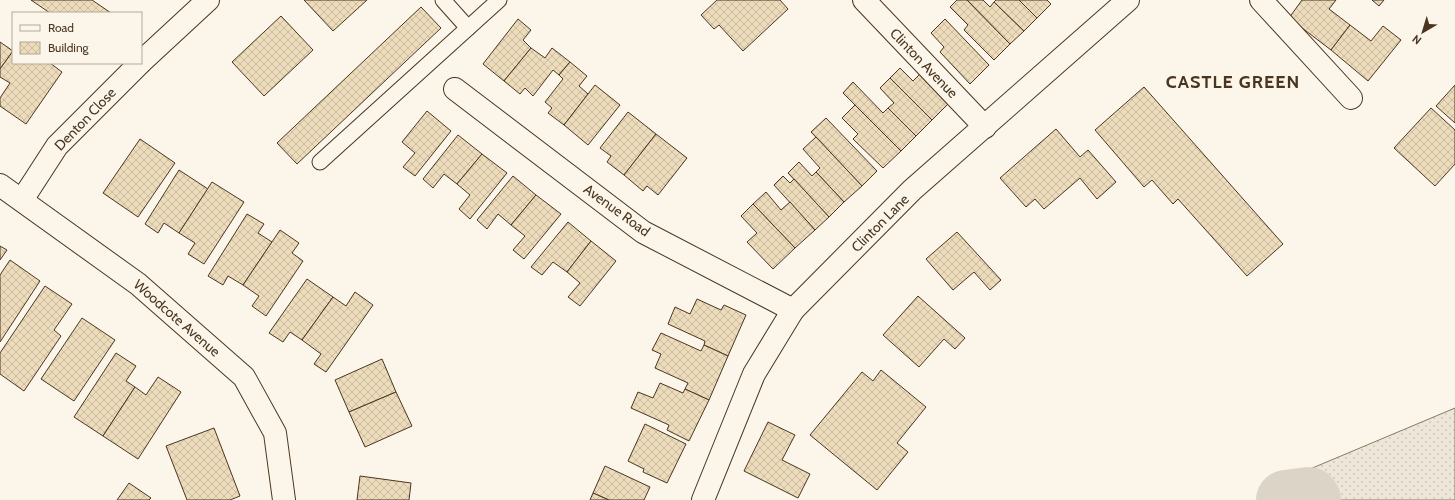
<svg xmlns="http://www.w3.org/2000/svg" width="1455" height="500" font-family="Cabin,sans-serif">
	<defs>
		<pattern id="grass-dots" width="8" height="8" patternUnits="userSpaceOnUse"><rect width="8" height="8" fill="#ede6d9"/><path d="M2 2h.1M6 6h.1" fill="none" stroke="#cdc6ba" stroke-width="1.8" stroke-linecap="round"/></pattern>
		<pattern id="building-cross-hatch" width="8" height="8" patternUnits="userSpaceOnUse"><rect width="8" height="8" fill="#ecdcbc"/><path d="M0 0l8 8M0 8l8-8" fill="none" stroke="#ccbda1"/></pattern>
	</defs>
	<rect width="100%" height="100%" fill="#fbf6e9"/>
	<polygon fill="url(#grass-dots)" stroke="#887966" points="1455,408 1455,500 1311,500 1309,497 1310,469"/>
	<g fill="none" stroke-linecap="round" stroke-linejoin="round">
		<polyline stroke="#dcd4c6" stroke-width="60" points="1286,500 1309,497 1311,500"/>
	</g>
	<g fill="url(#building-cross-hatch)" stroke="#4a3520">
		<polygon points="31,0 92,0 111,13 50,13"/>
		<polygon points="304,0 367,0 333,31"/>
		<polygon points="717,0 780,0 788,9 743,51 719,25 714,29 701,15"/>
		<polygon points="957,0 967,0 1010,44 994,60 964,30 968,25 950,7"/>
		<polygon points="967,0 983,0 990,7 994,2 1024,31 1010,44"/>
		<polygon points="996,0 1019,0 1037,18 1024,31 994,2"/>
		<polygon points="1019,0 1047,0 1051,4 1037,18"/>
		<polygon points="1302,0 1336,0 1329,9 1350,25 1331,50 1289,18"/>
		<polygon points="1372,0 1384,0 1379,6"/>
		<polygon points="421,7 441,28 297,164 277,143"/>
		<polygon points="281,16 313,50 264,96 232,62"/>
		<polygon points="518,19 531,30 523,40 531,48 504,81 483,64"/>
		<polygon points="945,19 989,65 970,84 940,52 944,47 931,33"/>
		<polygon points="1350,25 1371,41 1383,26 1401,40 1368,81 1331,50"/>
		<polygon points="0,42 13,51 0,69"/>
		<polygon points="531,48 545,58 552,48 570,62 559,75 553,70 533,96 525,88 520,94 504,81"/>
		<polygon points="13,51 13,63 50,63 62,72 26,124 0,106 0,98 10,83 0,77 0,69"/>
		<polygon points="570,62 587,76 579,86 588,94 564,125 548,113 552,108 545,102 563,79 559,75"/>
		<polygon points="900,68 913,81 920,74 949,103 932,120 890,78"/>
		<polygon points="890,78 932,120 916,136 888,108 894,103 880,88"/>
		<polygon points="853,82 883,113 888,108 916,136 901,151 843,93"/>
		<polygon points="595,85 620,105 588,145 564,125"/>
		<polygon points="1455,85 1455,123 1436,106"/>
		<polygon points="1144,87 1283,244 1247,276 1178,199 1173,204 1152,180 1144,187 1095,130"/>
		<polygon points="855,105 901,151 883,168 853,139 858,134 842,118"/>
		<polygon points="1431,108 1455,130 1455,164 1435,186 1394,148"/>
		<polygon points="427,111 451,131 415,176 403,167 415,153 402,142"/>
		<polygon points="628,112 656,134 624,175 607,162 611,156 600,148"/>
		<polygon points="826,118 877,171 862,186 811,132"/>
		<polygon points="1056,129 1080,157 1088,150 1116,182 1097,199 1080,178 1044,209 1035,199 1026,207 1000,178"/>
		<polygon points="656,134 687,158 658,195 647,186 643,191 624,175"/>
		<polygon points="458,135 482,154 457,184 444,174 433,188 423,179"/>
		<polygon points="816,137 862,186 844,202 816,172 820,168 803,149"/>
		<polygon points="140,139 175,163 138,217 103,193"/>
		<polygon points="482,154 507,173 470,219 459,209 470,195 457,184"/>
		<polygon points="799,162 812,176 816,172 844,202 829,217 788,173"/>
		<polygon points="179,170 208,189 179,233 164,223 158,233 145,224"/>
		<polygon points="513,176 536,195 511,225 498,214 487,229 477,220"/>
		<polygon points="783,176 790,183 794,179 829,217 815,230 774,185"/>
		<polygon points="212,182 244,202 204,264 188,254 195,243 179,233"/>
		<polygon points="766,192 781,210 790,202 815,230 795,248 753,204"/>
		<polygon points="536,195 561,214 524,259 513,250 525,236 511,225"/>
		<polygon points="753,204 795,248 773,269 747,242 757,233 741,216"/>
		<polygon points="247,214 264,224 258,233 272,242 243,285 228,276 223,285 208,276"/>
		<polygon points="568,222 591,241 567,272 553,262 542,275 531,267"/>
		<polygon points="280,230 299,243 292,253 303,261 266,316 252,306 259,296 243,285"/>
		<polygon points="957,232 1001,280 990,290 974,272 953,290 926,259"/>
		<polygon points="591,241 616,261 580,306 568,297 580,283 567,272"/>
		<polygon points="0,246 7,250 0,260"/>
		<polygon points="10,260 40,281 0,342 0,275"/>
		<polygon points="307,279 333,297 302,340 290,332 283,342 269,333"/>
		<polygon points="45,286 72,304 54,330 61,336 24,391 0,374 0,353"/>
		<polygon points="355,292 373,305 326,372 314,364 321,354 302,340 333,297 346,306"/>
		<polygon points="918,296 965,338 955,349 944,339 919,367 883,335"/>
		<polygon points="697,299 721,310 724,305 746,315 728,356 704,345 705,341 668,324 675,307 690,314"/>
		<polygon points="82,318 115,340 74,401 41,379"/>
		<polygon points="661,333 701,351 704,345 728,356 709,400 685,389 688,383 655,368 661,354 652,350"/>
		<polygon points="116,353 136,366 126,381 135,387 103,436 74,417"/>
		<polygon points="382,359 396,392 349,412 335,380"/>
		<polygon points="881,370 926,407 897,443 908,452 877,490 810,435 862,372 873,381"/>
		<polygon points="158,377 181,392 138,459 103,436 135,387 146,395"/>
		<polygon points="660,383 683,393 685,389 709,400 689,441 667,430 669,425 631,408 638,392 653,398"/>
		<polygon points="396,392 412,426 365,447 349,412"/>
		<polygon points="768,422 795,435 782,460 810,474 798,498 744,471"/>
		<polygon points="645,424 686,444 667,483 643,472 644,469 628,461"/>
		<polygon points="214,428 240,496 230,500 187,500 166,446"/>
		<polygon points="605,466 650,487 644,500 609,500 593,493"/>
		<polygon points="360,476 411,483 409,500 357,500"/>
		<polygon points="129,483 151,498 149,500 117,500"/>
		<polygon points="593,493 609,500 590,500"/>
	</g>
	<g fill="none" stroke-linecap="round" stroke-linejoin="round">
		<g stroke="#4a3520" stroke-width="17">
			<g id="service">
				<polyline points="443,0 468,28"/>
				<polyline points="320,162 499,0"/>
			</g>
		</g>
		<g stroke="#4a3520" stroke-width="24">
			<g id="minor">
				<polyline points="864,0 985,127"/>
				<polyline points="1261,0 1351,98"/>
				<polyline points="141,62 208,0"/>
				<polyline points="455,89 643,232 793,310"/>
				<polyline points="0,185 138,284 244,377 275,433 284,500"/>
				<polyline points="22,200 57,146 140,63"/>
			</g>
		</g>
		<g stroke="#4a3520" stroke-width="24">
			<polyline id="secondary" points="703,500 754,374 793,310 912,190 1128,0"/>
		</g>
		<use href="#service" stroke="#fbf6e9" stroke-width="15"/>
		<use href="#minor" stroke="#fbf6e9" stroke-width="22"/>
		<use href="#secondary" stroke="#fbf6e9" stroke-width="22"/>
	</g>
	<g text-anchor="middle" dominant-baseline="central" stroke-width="3" stroke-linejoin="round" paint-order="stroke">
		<g font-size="14" fill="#4a3520" stroke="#fbf6e9">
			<text transform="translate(924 63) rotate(46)">Clinton Avenue</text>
			<text transform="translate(85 119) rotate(-46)">Denton Close</text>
			<text transform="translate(617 210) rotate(36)">Avenue Road</text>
			<text transform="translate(880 223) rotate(-45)">Clinton Lane</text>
			<text transform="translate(177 318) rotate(41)">Woodcote Avenue</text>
		</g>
		<g font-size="18" font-weight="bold" letter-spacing="1" fill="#4a3520" stroke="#fbf6e9">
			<text x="1233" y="82">CASTLE GREEN</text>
		</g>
	</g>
	<rect x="12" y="12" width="130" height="52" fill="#fbf6e9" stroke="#b4a999"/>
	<rect x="20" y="25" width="20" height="6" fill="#fbf6e9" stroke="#b4a999"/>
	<text x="48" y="32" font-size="12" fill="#4a3520">Road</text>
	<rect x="20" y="42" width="20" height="12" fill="url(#building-cross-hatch)" stroke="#b4a999"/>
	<text x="48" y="52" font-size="12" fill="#4a3520">Building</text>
	<g transform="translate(1423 32) rotate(218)" stroke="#fbf6e9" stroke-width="3" paint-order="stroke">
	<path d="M0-3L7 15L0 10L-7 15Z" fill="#4a3520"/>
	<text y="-6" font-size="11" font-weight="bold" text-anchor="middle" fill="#4a3520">N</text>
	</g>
</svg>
